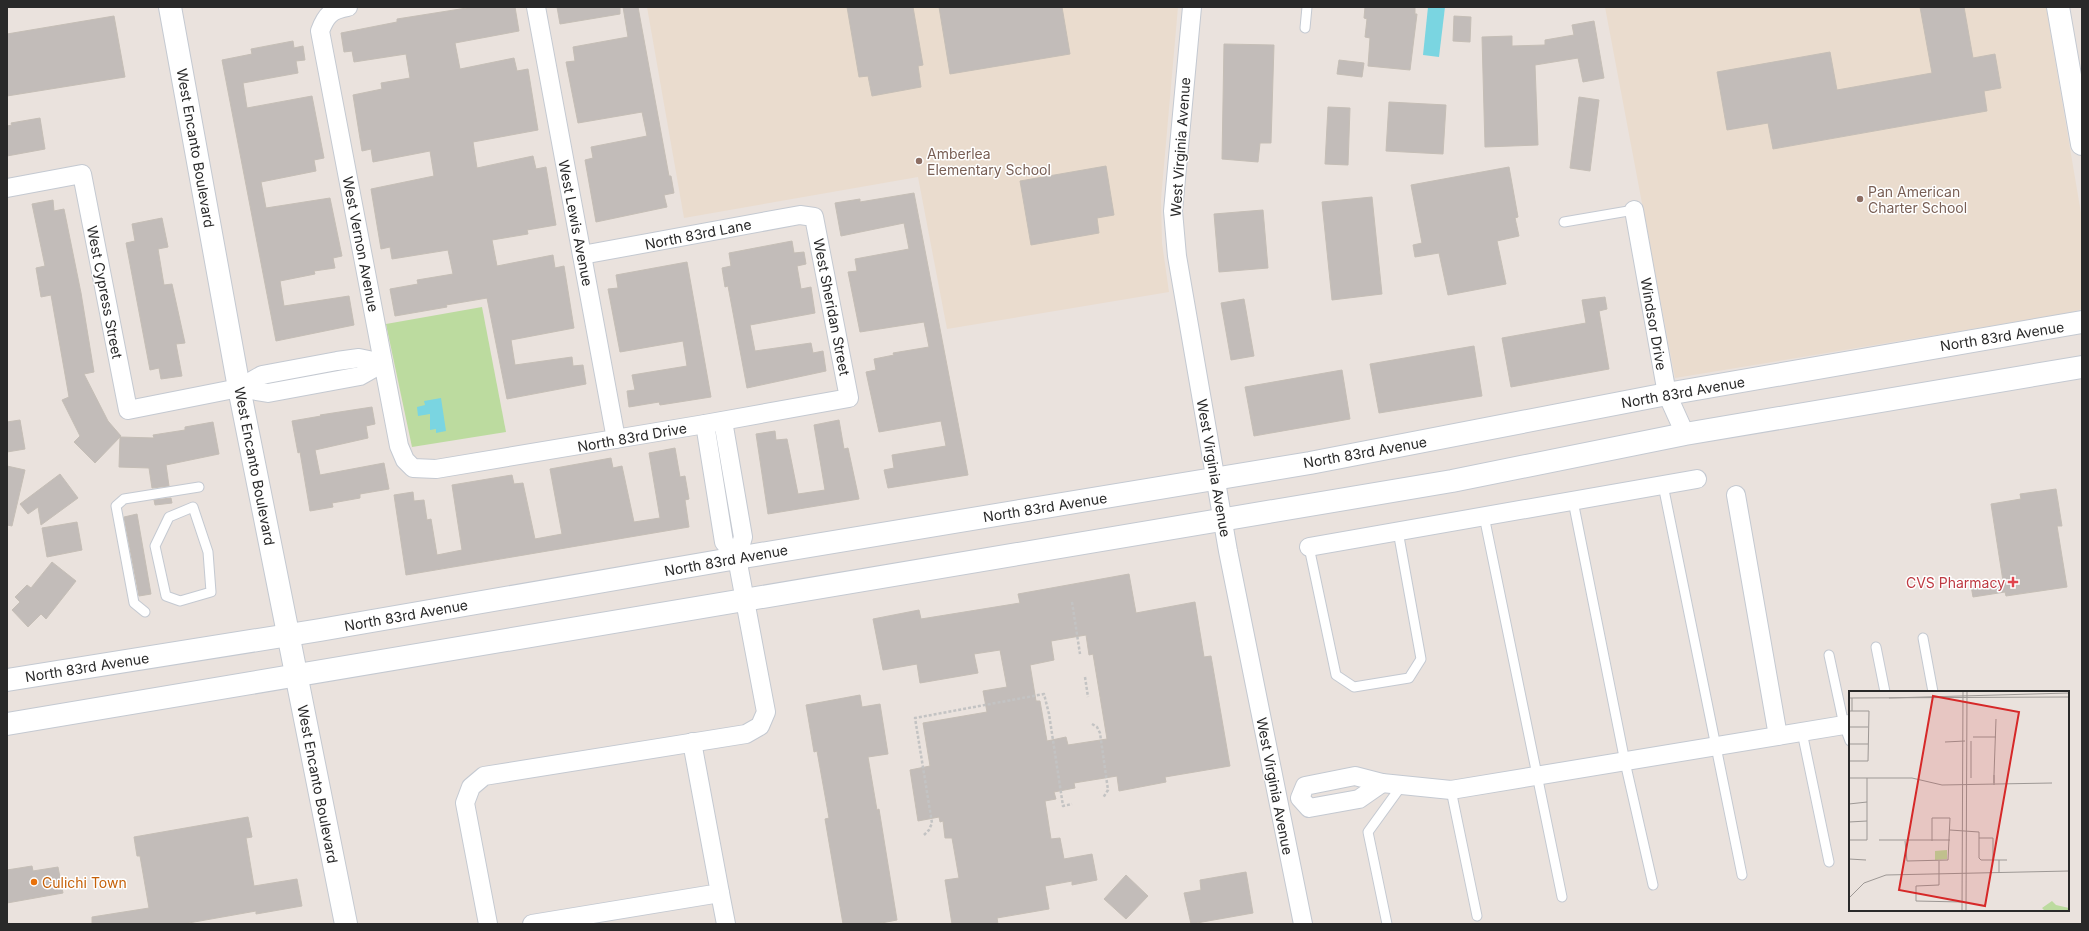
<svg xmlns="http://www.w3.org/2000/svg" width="2089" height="931" font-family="Inter,sans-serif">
	<rect width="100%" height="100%" fill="#eae2dd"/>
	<g fill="#eadcce">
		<polygon points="647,7 1178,7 1161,199 1162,243 1169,292 947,329 918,177 684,218"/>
		<polygon points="1605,7 2046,7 2082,219 2082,309 2069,313 1675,378"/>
	</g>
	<polygon fill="#bcdb9f" points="482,307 506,432 412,447 386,324"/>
	<g fill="#7ad5e1">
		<polygon points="1428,7 1445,7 1439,57 1423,55"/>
		<polygon points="441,398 446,431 436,433 436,429 430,430 430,414 418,416 417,407 425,405 424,401"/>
	</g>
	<g fill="#c2bcb9" stroke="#c5beb6" fill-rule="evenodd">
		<polygon points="473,7 515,7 519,31 455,43 460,69 514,58 517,71 528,69 538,130 473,142 477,168 533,156 536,169 546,167 556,225 527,230 528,234 492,240 497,266 553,255 555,268 564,266 574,328 511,340 515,365 572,357 573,366 583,365 586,384 507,399 487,298 446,305 447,307 395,316 390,289 418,284 417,280 453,274 448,250 392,259 390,247 381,249 371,189 434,176 430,151 373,162 371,149 362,151 353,95 382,89 381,83 410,78 406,54 354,62 352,51 344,52 341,33 397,22 397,19"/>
		<polygon points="557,7 620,7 620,14 560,24"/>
		<polygon points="623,7 638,7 669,176 671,176 674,193 664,195 667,207 596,222 585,160 593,158 591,147 647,136 642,112 578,123 566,62 575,61 573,47 628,37"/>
		<polygon points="847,7 913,7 923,65 918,66 921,87 872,96 868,76 859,77"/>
		<polygon points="939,7 1062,7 1070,54 950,74"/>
		<polygon points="1365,7 1415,7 1415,14 1417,14 1410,70 1368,66 1370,38 1365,37 1367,19 1364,18"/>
		<polygon points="1920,7 1964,7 1973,58 1995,54 2001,88 1984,91 1987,111 1773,149 1768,123 1727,130 1717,72 1830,52 1837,90 1932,73"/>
		<polygon points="114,16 125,77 7,96 7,34"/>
		<polygon points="1454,16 1471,17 1470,42 1453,41"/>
		<polygon points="1594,21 1604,78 1583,82 1578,58 1535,65 1538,145 1485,147 1482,37 1512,36 1512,46 1545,45 1545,40 1574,35 1572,25"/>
		<polygon points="293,41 294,48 303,46 305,60 296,61 298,73 243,83 247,108 312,96 324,158 314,160 316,171 261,182 266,208 330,198 342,256 333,258 335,268 314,271 315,274 280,281 284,306 349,296 354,325 276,341 222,60 252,54 251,49"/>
		<polygon points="1224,44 1274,45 1271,143 1260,143 1258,162 1222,159"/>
		<polygon points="1339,60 1364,63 1362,77 1337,74"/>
		<polygon points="1579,97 1599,100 1590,171 1570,168"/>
		<polygon points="1389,102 1446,105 1443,154 1386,151"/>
		<polygon points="1328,107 1350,108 1348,165 1325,164"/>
		<polygon points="40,118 45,149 7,156 7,126 12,125 11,123"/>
		<polygon points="1106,166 1114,215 1097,218 1099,233 1031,245 1020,181"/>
		<polygon points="1509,167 1518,217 1515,218 1519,236 1497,241 1506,284 1448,295 1439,253 1415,257 1413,245 1422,243 1411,185"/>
		<polygon points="914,193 968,475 888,488 884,470 894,468 892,455 946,446 941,421 879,432 866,372 876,370 874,359 894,355 893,353 929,347 924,322 860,332 848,272 857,271 855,259 909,249 904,223 841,236 835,203 860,199 860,202"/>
		<polygon points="1372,197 1382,294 1332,300 1322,202"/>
		<polygon points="53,200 54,211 64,209 81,293 94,372 84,374 108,421 121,436 95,463 74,442 80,436 62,400 69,397 51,295 41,297 36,268 45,266 32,204"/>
		<polygon points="1263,210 1268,268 1219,272 1214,214"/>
		<polygon points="162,218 168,247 158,249 164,285 172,284 185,343 176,344 182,376 161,379 159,368 150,370 126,243 135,241 132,224"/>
		<polygon points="792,241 794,253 804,252 806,264 797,266 801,289 811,287 815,313 750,325 755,351 811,343 813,353 823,351 826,371 747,388 728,286 725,287 722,268 731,266 729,253"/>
		<polygon points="687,262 711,397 660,405 659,402 629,407 627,391 635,390 632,375 687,366 683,341 620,352 608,289 618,288 616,275"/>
		<polygon points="1605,297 1607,309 1599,311 1609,369 1511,387 1502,338 1586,323 1582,300"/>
		<polygon points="1244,299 1254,356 1231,360 1221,303"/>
		<polygon points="1474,346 1482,396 1379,413 1370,364"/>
		<polygon points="1342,370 1350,419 1254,436 1245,387"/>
		<polygon points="372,407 375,424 366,426 368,438 315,450 320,475 384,463 389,489 360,494 360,498 332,503 333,507 310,511 300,452 298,453 292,421 321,416 320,415"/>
		<polygon points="20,420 25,449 7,452 7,422"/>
		<polygon points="839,420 844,449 848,448 859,499 768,514 756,434 775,431 776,440 787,439 798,494 825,490 814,425"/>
		<polygon points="213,422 219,454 166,465 169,486 152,488 149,468 119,467 120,437 154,438 153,435 185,430 185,427"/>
		<polygon points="675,448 680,477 685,476 689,499 685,500 689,527 406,575 394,495 413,492 414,501 424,500 427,520 431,519 437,555 462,550 452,485 512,475 514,484 523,483 535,539 562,534 550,469 611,458 613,468 622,466 634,522 660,518 649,453"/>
		<polygon points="7,466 25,470 12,526 7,525"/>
		<polygon points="60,474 78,498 41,525 38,507 28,514 20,504"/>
		<polygon points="2056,489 2062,526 2057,526 2067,587 2006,596 2005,592 1973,597 1971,586 2003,581 1991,504 2021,499 2020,494"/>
		<polygon points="171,498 172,503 155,505 154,500"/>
		<polygon points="137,514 151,594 139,596 124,517"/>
		<polygon points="77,522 82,550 47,557 42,528"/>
		<polygon points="52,562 76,581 46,619 41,614 28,627 12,610 20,602 15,597 27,585 31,588"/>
		<path d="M1129 574 1136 613 1195 602 1204 657 1211 656 1230 766 1165 777 1166 782 1119 791 1117 776 1074 783 1075 788 1054 792 1056 799 1045 801 1051 839 1060 838 1064 859 1092 854 1097 880 1072 885V881L1045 886 1049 909 997 918 998 924H952L945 880 959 878 952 838H945L943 821 940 822 939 817 918 821 910 770 930 766 923 723 987 712 983 691 1007 687 1000 650 974 654 978 673 920 683 917 664 883 670 873 619 919 610 921 619 1020 603 1018 594ZM1086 635 1089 655 1093 654 1107 739 1068 745 1066 737 1047 741 1040 701H1036L1030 665 1054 660 1051 641Z"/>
		<polygon points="860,695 862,707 880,704 888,754 868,757 877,810 879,809 897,920 876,924 843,924 825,819 829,818 817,751 814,752 806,705"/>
		<polygon points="248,817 252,837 246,838 254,886 297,879 302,906 256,914 256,911 183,924 92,924 92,917 149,908 140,856 137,856 134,837"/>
		<polygon points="32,866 33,871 58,867 63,893 7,903 7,870"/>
		<polygon points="1246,872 1253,913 1191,924 1184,893 1201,890 1200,880"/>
		<polygon points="1126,875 1148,896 1126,919 1104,899"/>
	</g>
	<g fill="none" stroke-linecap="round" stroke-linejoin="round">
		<g stroke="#c4c9d1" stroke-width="11">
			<g id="service">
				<polyline points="1305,28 1307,7"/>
				<polyline points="1564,222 1634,210"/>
				<polyline points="1663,485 1742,875"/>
				<polyline points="1573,501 1625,762 1653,885"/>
				<polygon points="193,507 208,552 211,592 180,601 166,596 155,546 169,517"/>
				<polyline points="1484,516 1562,897"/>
				<polyline points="1309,547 1336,675 1354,687 1409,678 1421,659 1398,531"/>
				<polyline points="145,612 134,603 116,506 124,499 199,487"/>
				<polyline points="1923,638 1933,692"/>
				<polyline points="1876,647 1885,692"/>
				<polyline points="1829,655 1844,725 1850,741"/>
				<polyline points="1802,732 1829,862"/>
				<polyline points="1451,790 1477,916"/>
				<polyline points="1387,924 1368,832 1402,785"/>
			</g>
		</g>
		<g stroke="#c4c9d1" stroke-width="20">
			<g id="minor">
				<path d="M348 7C331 10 326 15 320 31L399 446 405 460 413 468 436 469 705 424 849 398 814 217 800 215 582 255"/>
				<polyline points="536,7 616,439"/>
				<polyline points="1192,7 1173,211 1177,256 1228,551 1303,924"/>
				<polyline points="7,188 82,174 128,410 239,388 262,375 337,361 359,358 383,363"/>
				<polyline points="1634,210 1667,394 1685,434"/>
				<polyline points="239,388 268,393 360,376 383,363"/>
				<polyline points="705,424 724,542 737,558"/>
				<polyline points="1736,495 1778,736"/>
				<polyline points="1309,547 1697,479"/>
				<polygon points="1355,776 1382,783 1359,799 1309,808 1300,798 1305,786"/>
				<polyline points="1382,783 1451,790 1850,724"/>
				<polyline points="720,893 726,924"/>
				<polyline points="488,924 465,803 471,787 484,776 746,734 760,726 766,712 737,558 743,537 723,421"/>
				<polyline points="532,924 720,893 692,742"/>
			</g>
		</g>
		<g stroke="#c4c9d1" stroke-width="24">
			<polyline id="tertiary" points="170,7 239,388 346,924"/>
		</g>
		<g stroke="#c4c9d1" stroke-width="24">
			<g id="secondary">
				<polyline points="2058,7 2082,144"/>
				<polyline points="7,680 320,630 737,558 1310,463 1667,394 2082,322"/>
				<polyline points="7,724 1452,481 1685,434 2082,367"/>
			</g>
		</g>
		<g stroke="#c3c3c3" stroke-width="2.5" stroke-dasharray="3 2" stroke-linecap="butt">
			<polyline points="1072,602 1080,654"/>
			<polyline points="1085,677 1088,697"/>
			<polyline points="1092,724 1097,727 1100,733 1108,790 1103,798"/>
			<polyline points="924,835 929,830 932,823 915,718 1044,694 1049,714 1063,806 1072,804"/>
		</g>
		<use href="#service" stroke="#fff" stroke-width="9"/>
		<use href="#minor" stroke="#fff" stroke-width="18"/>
		<use href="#tertiary" stroke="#fff" stroke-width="22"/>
		<use href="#secondary" stroke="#fff" stroke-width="22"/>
	</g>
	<g fill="#8d6e63" stroke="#fff" stroke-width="1.5">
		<circle cx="919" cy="161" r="4"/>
		<circle cx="1860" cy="199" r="4"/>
	</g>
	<path fill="#e0444e" stroke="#fff" stroke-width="1.5" d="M2011 576h4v4h4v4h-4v4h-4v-4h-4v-4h4z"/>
	<circle fill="#e8710a" stroke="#fff" stroke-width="1.5" cx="34" cy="882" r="4"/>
	<g text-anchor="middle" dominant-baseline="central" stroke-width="3" stroke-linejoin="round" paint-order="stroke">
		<g font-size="14" fill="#292929" stroke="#fff">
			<text transform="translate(1180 147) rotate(-86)">West Virginia Avenue</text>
			<text transform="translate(196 148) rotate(80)">West Encanto Boulevard</text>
			<text transform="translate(576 223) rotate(79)">West Lewis Avenue</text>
			<text transform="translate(698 234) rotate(-11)">North 83rd Lane</text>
			<text transform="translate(361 244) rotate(79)">West Vernon Avenue</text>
			<text transform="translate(105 292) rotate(79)">West Cypress Street</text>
			<text transform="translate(832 307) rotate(79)">West Sheridan Street</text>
			<text transform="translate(1654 324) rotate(80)">Windsor Drive</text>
			<text transform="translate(2002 336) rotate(-9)">North 83rd Avenue</text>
			<text transform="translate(1683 392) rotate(-10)">North 83rd Avenue</text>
			<text transform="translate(632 437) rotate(-10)">North 83rd Drive</text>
			<text transform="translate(1365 452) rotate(-10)">North 83rd Avenue</text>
			<text transform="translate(255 466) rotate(79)">West Encanto Boulevard</text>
			<text transform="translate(1214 468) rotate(80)">West Virginia Avenue</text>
			<text transform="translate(1045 507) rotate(-9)">North 83rd Avenue</text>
			<text transform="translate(726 560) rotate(-10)">North 83rd Avenue</text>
			<text transform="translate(406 615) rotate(-10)">North 83rd Avenue</text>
			<text transform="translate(87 667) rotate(-9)">North 83rd Avenue</text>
			<text transform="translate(318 784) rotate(79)">West Encanto Boulevard</text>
			<text transform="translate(1275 786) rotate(79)">West Virginia Avenue</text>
		</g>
		<g font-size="14" fill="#785e54" stroke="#fff" text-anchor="start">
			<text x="927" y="153">Amberlea<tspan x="927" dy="16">Elementary School</tspan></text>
			<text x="1868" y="191">Pan American<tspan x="1868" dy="16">Charter School</tspan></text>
		</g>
		<g font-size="14" fill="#be3a42" stroke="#fff" text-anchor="end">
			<text x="2005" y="582">CVS Pharmacy</text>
		</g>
		<g font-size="14" fill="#c56008" stroke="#fff" text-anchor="start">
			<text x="42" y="882">Culichi Town</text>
		</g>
	</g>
	<g transform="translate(1849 691)">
		<rect width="220" height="220" fill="#eae2dd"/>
		<path d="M98 159V168L86 169V160ZM203 210 207 214 220 217V220H196L193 217Z" fill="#bcdb9f"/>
		<path fill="none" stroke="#9d9895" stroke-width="1" d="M0 7 220 6M3 7V20M40 7 220 2M0 20H20L19 70H0M0 36H19M124 46H147M122 50V87M96 51 116 50M0 53H19M145 84 147 28M0 87H63L93 94 203 92M145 92V84V94M0 113 18 111M0 131 18 130M101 139 130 141V167L132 169H158M130 147H144V169M0 149H18V87M30 149H101M56 150 58 170 99 169 101 127H83V150M0 168 17 169M90 170V194L67 195V210L113 211M150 182V169M0 207 15 192 37 184 220 180M113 220 114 0M117 220 118 0"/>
		<path fill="#d62828" fill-opacity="0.15" stroke="#d62828" stroke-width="2" d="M84 5 170 21 136 215 50 199Z"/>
		<rect width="220" height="220" fill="none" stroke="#292929" stroke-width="2"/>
	</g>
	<rect width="2089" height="931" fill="none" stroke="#292929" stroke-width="16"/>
</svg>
